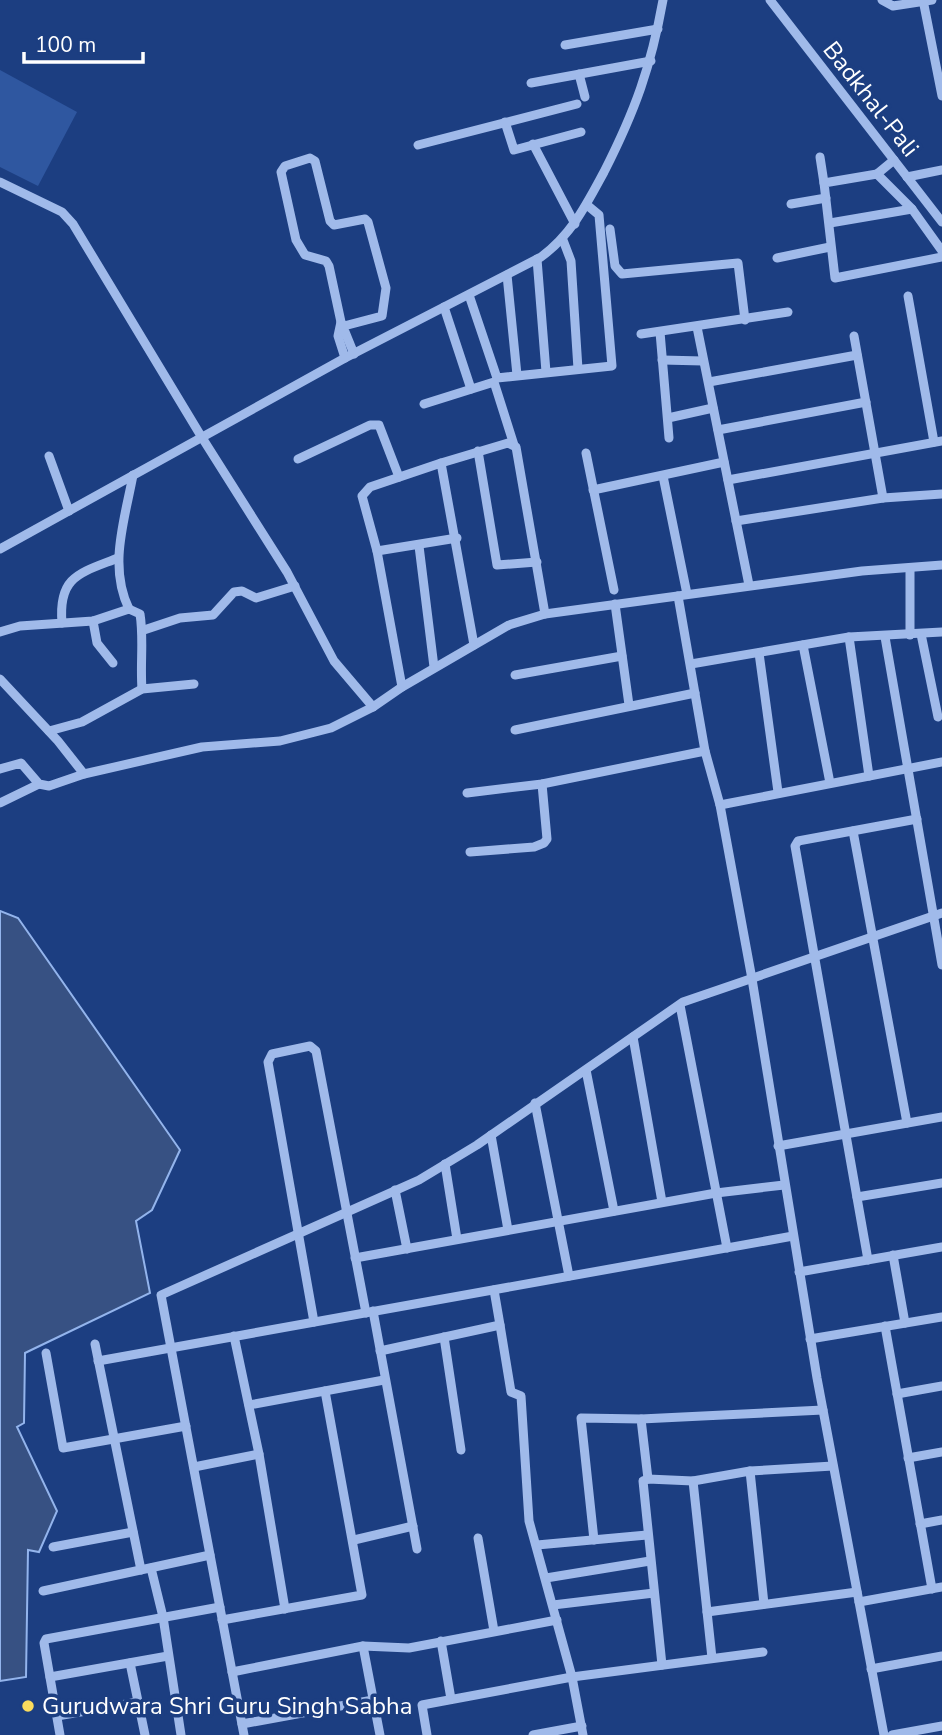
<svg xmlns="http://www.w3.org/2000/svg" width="942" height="1735" font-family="'Nunito Sans',sans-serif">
	<rect width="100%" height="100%" fill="#1c3e81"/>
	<polygon fill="#2f57a0" points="0,70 77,112 38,186 0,167"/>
	<polygon fill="#375183" stroke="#93b4ec" stroke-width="2" points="0,911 18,918 180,1150 152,1210 136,1221 150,1293 25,1353 24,1423 17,1427 57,1511 39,1552 28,1550 26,1677 0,1681"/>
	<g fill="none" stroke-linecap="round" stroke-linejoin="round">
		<g stroke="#a0baea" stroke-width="9">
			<polyline points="770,0 942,222"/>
			<polyline points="882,0 893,6 932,0"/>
			<polyline points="923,0 942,96"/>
			<polyline points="565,45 658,29"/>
			<polyline points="579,74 585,97"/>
			<polyline points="531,83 651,61"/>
			<polyline points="505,122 514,150 581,132"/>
			<polyline points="533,144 575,224"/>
			<polyline points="418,145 577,104"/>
			<polyline points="820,157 824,183"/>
			<polyline points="877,174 894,160"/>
			<polyline points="907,177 942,170"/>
			<polyline points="0,182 62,212 73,224 201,436 287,572 334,661 373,707"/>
			<polyline points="791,204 826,198"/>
			<polyline points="912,209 877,174 824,183 835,278 942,257"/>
			<polyline points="830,223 912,209 942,251"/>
			<polyline points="610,229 615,266 622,274 738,263 745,320"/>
			<polyline points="563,240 571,261 578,369"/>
			<polyline points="777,258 830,247"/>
			<polyline points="537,259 546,372"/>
			<polyline points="507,275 517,375"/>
			<polyline points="469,295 497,378 612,366 599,215 587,205"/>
			<polyline points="908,296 934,442"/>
			<polyline points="444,307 471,389"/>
			<polyline points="341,322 338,336 345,358"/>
			<polyline points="344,326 382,316 386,288 368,222 365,219 334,225 330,221 315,161 310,158 285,166 281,172 296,240 305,255 326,261 329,266 341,322 354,354"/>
			<polyline points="697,327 749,585"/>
			<polyline points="660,332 669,438"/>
			<polyline points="641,334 788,312"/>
			<polyline points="854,336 883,498"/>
			<polyline points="662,360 703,361"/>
			<polyline points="709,382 857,355"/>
			<polyline points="424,404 494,382 514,445"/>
			<polyline points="668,418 713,408"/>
			<polyline points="718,430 866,402"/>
			<polyline points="478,451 497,565 537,562"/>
			<polyline points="586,453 614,590"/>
			<polyline points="49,456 69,511"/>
			<polyline points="298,459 370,425 379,425 399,477"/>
			<polyline points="441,463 508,443 516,447 545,614"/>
			<polyline points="663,476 687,594"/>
			<polyline points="728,480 942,441"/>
			<polyline points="593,490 724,462"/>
			<polyline points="736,521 883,498 942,494"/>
			<polyline points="419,546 434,667"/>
			<path d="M0 549 345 358 541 257C572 234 586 205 604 172 635 111 651 67 663 0"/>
			<polyline points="377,551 457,538"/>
			<polyline points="910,568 910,635"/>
			<polyline points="678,596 705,751 720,805 752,979 817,1378 884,1735"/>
			<polyline points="615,604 629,705"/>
			<path d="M129 609C108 566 125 519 133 475"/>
			<polyline points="93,621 97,643 113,663"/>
			<path d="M62 623C58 576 80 573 118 558"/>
			<polyline points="144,630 180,618 213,615 234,592 242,591 256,598 295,586"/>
			<path d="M0 632 20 626 93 621 129 609 140 614C144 639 140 663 142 689"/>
			<polyline points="921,634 938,717"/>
			<polyline points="849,637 869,776"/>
			<polyline points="885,637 942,965"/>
			<polyline points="803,645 830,783"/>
			<polyline points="759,653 778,792"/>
			<polyline points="691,664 849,637 942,632"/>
			<polyline points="515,675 622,656"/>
			<polyline points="0,679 58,741 84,774"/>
			<polyline points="402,687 377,551 362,496 370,487 441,463 474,645"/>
			<polyline points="515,730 695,693"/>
			<polyline points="49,731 82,722 142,689 194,684"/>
			<polyline points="0,769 21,763 39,784 49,786 84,774 202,747 280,741 331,728 373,707 402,687 509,625 545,614 862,571 942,565"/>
			<polyline points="467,793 542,784 705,751"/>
			<polyline points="0,803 39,784"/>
			<polyline points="720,805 942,762"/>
			<polyline points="853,831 907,1123"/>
			<polyline points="470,852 534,847 544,843 547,839 542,784"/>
			<polyline points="680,1005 727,1248"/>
			<polyline points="633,1037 662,1202"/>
			<polyline points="586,1070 614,1211"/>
			<polyline points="535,1103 569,1276"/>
			<polyline points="491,1135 508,1230"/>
			<polyline points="778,1146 942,1117"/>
			<polyline points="445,1164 457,1239"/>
			<polyline points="395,1190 407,1249"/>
			<polyline points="857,1197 942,1183"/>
			<polyline points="893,1255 905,1323"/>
			<polyline points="355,1258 716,1193 784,1185"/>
			<polyline points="868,1260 795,846 798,841 917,819"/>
			<polyline points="799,1272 942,1247"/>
			<polyline points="373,1311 417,1549"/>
			<polyline points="314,1322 268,1062 272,1054 310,1046 316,1051 366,1313"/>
			<polyline points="500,1325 511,1392 521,1396 529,1521 572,1677 583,1735"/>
			<polyline points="885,1326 932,1589"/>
			<polyline points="234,1336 259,1454 285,1609"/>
			<polyline points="444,1337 461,1450"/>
			<polyline points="810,1339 942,1317"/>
			<polyline points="95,1344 141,1570"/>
			<polyline points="380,1351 500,1325 494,1290"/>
			<polyline points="46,1353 63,1448 186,1426"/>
			<polyline points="98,1361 793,1236"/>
			<polyline points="897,1394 942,1386"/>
			<polyline points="249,1405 384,1380"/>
			<polyline points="641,1419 823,1410"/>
			<polyline points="908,1458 942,1452"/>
			<polyline points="194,1467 259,1454"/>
			<polyline points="750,1471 764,1604"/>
			<polyline points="693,1481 712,1658"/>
			<polyline points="920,1524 942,1520"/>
			<polyline points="478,1538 494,1631"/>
			<polyline points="354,1540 413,1526"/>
			<polyline points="594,1540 581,1418 641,1419 648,1479"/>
			<polyline points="537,1545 647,1535"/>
			<polyline points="53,1547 133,1532"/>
			<polyline points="151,1568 163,1617 181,1735"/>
			<polyline points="546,1578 650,1561"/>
			<polyline points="43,1591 210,1555"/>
			<polyline points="859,1602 942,1587"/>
			<polyline points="553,1605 654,1593"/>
			<polyline points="707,1612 857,1592"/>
			<polyline points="222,1620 362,1595 325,1391"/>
			<polyline points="441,1641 451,1699"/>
			<polyline points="363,1646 380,1735"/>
			<polyline points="130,1663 145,1735"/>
			<polyline points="662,1665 643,1481 648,1479 693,1481 750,1471 833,1466"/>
			<polyline points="871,1669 942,1656"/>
			<polyline points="232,1672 363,1646 409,1648 557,1620"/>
			<polyline points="50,1677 168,1656"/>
			<polyline points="57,1716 138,1702"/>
			<polyline points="242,1724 373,1700"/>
			<polyline points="60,1735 44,1643 46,1639 220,1607"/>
			<polyline points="244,1735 161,1295 419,1180 477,1145 683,1002 942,913"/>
			<polyline points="427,1735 422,1705 572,1677 763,1652"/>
			<polyline points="533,1735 582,1726"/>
			<polyline points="892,1735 942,1726"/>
		</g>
	</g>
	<circle fill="#fbdc5d" stroke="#1c3e81" stroke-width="2.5" cx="28" cy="1706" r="7"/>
	<g text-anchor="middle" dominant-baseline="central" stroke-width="7" stroke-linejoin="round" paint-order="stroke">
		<g font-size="24" fill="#fff" stroke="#1c3e81">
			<text transform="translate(871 99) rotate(52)">Badkhal-Pali</text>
		</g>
		<g font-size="24" fill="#fff" stroke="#1c3e81" text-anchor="start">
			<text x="42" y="1706">Gurudwara Shri Guru Singh Sabha</text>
		</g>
	</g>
	<path d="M24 52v10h119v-10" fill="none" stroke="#ffffff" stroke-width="3.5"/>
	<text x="35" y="52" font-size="21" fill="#ffffff" stroke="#1c3e81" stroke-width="5" paint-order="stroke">100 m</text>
</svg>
